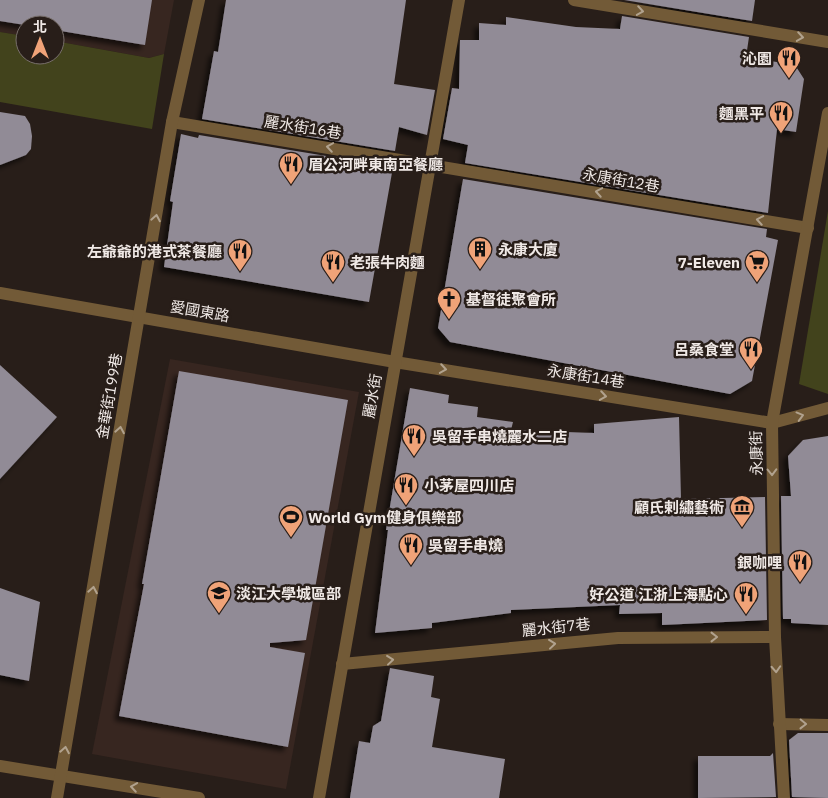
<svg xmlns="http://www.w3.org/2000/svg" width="828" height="798" font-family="'IBM Plex Sans','Noto Sans TC',sans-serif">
	<defs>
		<filter id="shadow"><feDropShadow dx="-4.5" dy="4.5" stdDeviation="2.5" flood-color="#0009"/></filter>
	</defs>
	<rect width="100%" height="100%" fill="#281e19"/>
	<g fill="#372620">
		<polygon points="0,0 174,0 164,54 149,58 55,41 55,25 25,25 25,36 0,32"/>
		<polygon points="170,359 359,392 286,789 92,754"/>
	</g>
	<g fill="#42431c">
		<polygon points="0,32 25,36 25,55 55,55 55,41 149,58 164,54 152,129 0,102"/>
		<polygon points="828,211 828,394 799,384"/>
	</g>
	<g fill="#918b96" filter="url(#shadow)">
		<polygon points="0,0 152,0 145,45 55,30 55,25 25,25 0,21"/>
		<polygon points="226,0 406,0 394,84 435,90 427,135 399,127 395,151 202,119 214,51 218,52"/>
		<polygon points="624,0 755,0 752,21"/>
		<polygon points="622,16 749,37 746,57 795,65 804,79 796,132 777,129 768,213 465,163 468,145 443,139 452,88 459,89 460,40 479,40 479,23 506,25 506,17 576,27 620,29"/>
		<polygon points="0,112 25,116 30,124 32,136 31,149 26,155 0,165"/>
		<polygon points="181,134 198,138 199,135 393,167 369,302 164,267 173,202 170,201"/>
		<polygon points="463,179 767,229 766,237 778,240 752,381 730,394 450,342 438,328"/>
		<polygon points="0,365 57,417 0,479"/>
		<polygon points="179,371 348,400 306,640 270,643 270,647 305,653 288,747 119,716 144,584 142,584"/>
		<polygon points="410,388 449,395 448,403 478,407 477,417 513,422 511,430 594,433 594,424 679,417 681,499 765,497 767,620 662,625 662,613 619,614 620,605 511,610 511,613 432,623 432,628 375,633 388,530 386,530"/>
		<polygon points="828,436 828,625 791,623 791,619 783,619 781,496 791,496 788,456 803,440"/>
		<polygon points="0,588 40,602 29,681 0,675"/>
		<polygon points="390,668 434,676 431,697 440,699 432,747 505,759 499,798 350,798 359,741 370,743 373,726 381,721"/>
		<polygon points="798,733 828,733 828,798 792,797 789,740"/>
		<polygon points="773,753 776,797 698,798 698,756 770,756"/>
	</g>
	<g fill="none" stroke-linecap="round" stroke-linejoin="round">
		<g stroke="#725a37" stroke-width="12">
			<polyline points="574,0 828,42"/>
			<polyline points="172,122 808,228"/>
			<polyline points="395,362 772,423 828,408"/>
			<polyline points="342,664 618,638 775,637"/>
			<polyline points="779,724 828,725"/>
			<polyline points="0,766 199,798"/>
		</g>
		<g stroke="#725a37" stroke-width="12">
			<polyline points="0,293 395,362"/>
			<polyline points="57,798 172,122 199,0"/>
			<polyline points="319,798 459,0"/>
			<polyline points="784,798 775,637 772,423 828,113"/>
		</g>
	</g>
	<defs><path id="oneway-chevron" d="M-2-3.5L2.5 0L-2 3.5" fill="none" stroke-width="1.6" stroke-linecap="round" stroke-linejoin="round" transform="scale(1.25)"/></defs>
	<g stroke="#b1a28e">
		<use href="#oneway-chevron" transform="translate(640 11) rotate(9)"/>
		<use href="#oneway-chevron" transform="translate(800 37) rotate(9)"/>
		<use href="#oneway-chevron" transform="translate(330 147) rotate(-171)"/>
		<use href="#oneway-chevron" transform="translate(599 192) rotate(-170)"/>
		<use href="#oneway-chevron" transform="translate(156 218) rotate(-80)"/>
		<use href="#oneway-chevron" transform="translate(760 220) rotate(-170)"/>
		<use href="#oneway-chevron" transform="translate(443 369) rotate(9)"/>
		<use href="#oneway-chevron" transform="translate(603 396) rotate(9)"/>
		<use href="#oneway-chevron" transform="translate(800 416) rotate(-15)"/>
		<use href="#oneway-chevron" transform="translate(120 430) rotate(-80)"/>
		<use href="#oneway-chevron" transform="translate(772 472) rotate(89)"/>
		<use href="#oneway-chevron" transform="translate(93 590) rotate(-80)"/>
		<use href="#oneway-chevron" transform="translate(714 637)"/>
		<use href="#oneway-chevron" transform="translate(552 644) rotate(-6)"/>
		<use href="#oneway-chevron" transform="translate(390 660) rotate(-6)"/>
		<use href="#oneway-chevron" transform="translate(776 669) rotate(87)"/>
		<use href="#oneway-chevron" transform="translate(803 724) rotate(1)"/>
		<use href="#oneway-chevron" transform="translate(65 750) rotate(-80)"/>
		<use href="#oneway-chevron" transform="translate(134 787) rotate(-171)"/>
	</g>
	<defs>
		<g id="restaurant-pin" transform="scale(1.25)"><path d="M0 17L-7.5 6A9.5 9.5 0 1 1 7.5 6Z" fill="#f0a378" stroke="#281e19"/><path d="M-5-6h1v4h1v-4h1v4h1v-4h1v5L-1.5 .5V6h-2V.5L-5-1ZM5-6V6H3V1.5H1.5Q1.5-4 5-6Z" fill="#111"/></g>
		<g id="building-pin" transform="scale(1.25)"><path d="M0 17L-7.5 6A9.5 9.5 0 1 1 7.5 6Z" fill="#f0a378" stroke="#281e19"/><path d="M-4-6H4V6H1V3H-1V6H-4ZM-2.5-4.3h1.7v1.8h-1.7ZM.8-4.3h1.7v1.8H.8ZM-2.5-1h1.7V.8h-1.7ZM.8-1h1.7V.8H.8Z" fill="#111"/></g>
		<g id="supermarket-pin" transform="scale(1.25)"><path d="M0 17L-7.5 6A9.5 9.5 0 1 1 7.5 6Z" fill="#f0a378" stroke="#281e19"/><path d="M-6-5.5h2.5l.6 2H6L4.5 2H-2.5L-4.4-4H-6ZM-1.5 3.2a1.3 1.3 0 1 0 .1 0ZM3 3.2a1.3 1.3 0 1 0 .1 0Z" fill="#111"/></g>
		<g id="church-pin" transform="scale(1.25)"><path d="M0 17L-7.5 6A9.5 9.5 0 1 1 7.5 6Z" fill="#f0a378" stroke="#281e19"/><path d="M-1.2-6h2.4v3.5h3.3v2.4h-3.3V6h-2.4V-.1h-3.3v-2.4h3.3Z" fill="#111"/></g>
		<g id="museum-pin" transform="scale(1.25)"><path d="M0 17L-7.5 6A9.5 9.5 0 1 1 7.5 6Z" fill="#f0a378" stroke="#281e19"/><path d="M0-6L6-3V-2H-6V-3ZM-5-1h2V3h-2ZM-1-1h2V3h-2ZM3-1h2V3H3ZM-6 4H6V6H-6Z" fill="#111"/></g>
		<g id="stadium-pin" transform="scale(1.25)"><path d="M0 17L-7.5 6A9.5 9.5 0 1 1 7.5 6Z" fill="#f0a378" stroke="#281e19"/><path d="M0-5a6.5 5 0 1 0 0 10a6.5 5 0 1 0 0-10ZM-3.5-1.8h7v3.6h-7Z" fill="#111"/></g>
		<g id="university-pin" transform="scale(1.25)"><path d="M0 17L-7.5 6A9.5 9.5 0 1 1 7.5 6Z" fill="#f0a378" stroke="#281e19"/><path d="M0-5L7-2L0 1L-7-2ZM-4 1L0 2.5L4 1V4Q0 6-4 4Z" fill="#111"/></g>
	</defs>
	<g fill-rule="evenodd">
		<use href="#restaurant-pin" x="789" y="58"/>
		<use href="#restaurant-pin" x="781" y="113"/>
		<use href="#restaurant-pin" x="291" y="164"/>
		<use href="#building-pin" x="480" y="249"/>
		<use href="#restaurant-pin" x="240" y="251"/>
		<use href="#restaurant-pin" x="333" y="262"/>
		<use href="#supermarket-pin" x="757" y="262"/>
		<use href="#church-pin" x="449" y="299"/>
		<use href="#restaurant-pin" x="751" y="349"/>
		<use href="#restaurant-pin" x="414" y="436"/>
		<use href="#restaurant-pin" x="406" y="485"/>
		<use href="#museum-pin" x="742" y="507"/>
		<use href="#stadium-pin" x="291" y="517"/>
		<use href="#restaurant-pin" x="411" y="545"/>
		<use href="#restaurant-pin" x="800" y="562"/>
		<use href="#university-pin" x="219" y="593"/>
		<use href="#restaurant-pin" x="746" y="594"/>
	</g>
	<g text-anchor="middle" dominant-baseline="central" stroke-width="5" stroke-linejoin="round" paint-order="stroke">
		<g font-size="15" font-weight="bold" fill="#f0e9e6" stroke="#281e19" text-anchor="start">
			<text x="772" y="58" text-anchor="end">沁園</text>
			<text x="764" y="113" text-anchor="end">麵黑平</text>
			<text x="308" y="164">眉公河畔東南亞餐廳</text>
			<text x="498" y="249">永康大廈</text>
			<text x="222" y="251" text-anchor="end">左爺爺的港式茶餐廳</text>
			<text x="350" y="262">老張牛肉麵</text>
			<text x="740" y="262" text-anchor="end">7-Eleven</text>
			<text x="466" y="299">基督徒聚會所</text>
			<text x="734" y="349" text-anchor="end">呂桑食堂</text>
			<text x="432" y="436">吳留手串燒麗水二店</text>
			<text x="424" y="485">小茅屋四川店</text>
			<text x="724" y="507" text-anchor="end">顧氏剌繡藝術</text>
			<text x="308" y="517">World Gym健身俱樂部</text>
			<text x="428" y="545">吳留手串燒</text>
			<text x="782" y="562" text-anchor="end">銀咖哩</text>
			<text x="236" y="593">淡江大學城區部</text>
			<text x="728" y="594" text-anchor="end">好公道 江浙上海點心</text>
		</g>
		<g font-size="15" fill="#f0e9e6" stroke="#281e19">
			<text transform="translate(303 127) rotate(9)">麗水街16巷</text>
			<text transform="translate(621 180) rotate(10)">永康街12巷</text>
			<text transform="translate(200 311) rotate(10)">愛國東路</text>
			<text transform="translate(586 376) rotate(9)">永康街14巷</text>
			<text transform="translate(109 396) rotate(-80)">金華街199巷</text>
			<text transform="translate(372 396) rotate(-80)">麗水街</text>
			<text transform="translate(756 453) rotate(-91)">永康街</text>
			<text transform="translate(556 627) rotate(-6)">麗水街7巷</text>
		</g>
	</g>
	<g transform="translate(40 40)"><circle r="24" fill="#281e19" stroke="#786f6b"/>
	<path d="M0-4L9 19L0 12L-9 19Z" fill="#f0a378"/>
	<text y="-8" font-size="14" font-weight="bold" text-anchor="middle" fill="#f0e9e6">北</text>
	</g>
</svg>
